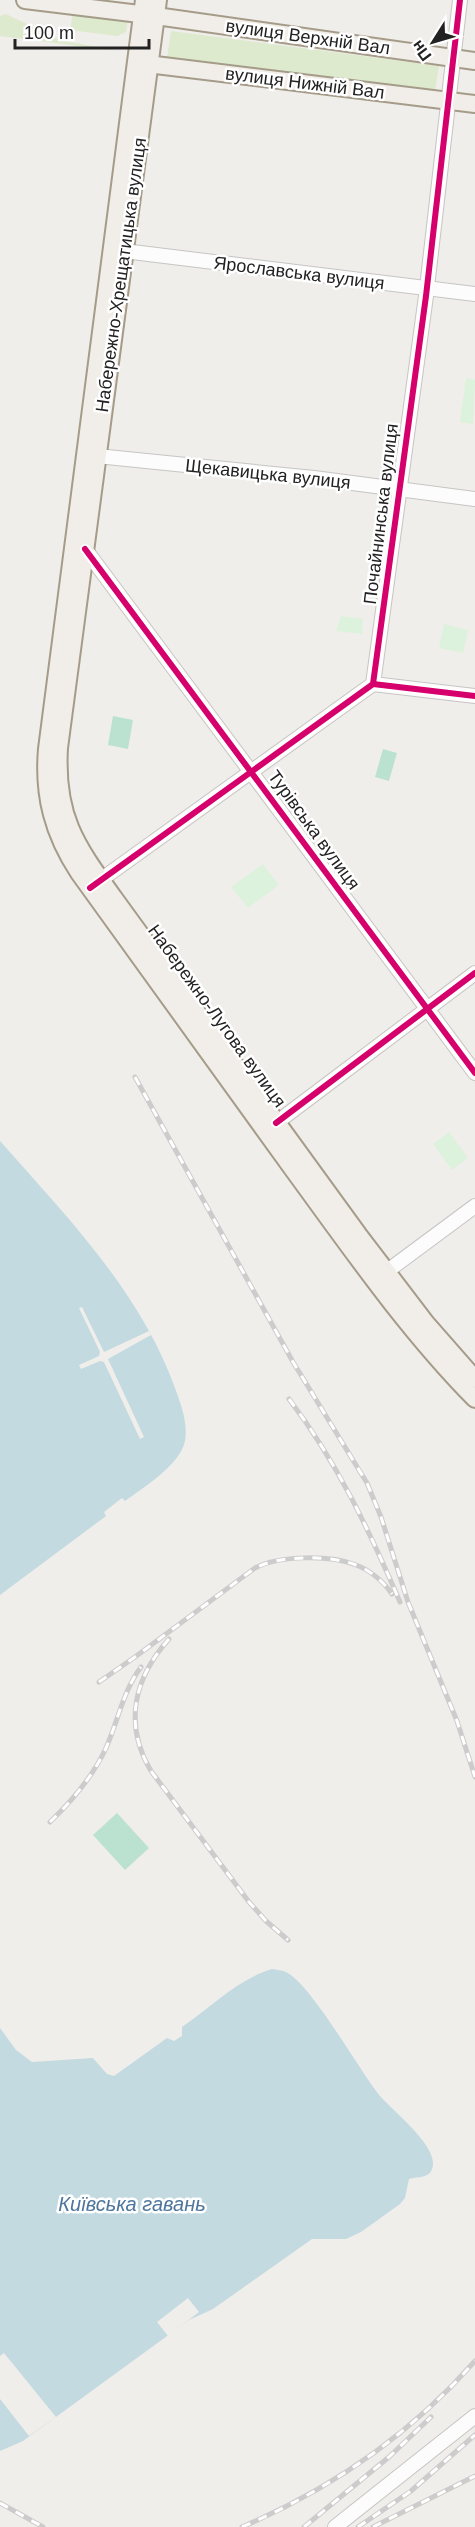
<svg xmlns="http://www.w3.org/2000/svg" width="475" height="2527" font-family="Helvetica,sans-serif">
	<rect width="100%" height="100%" fill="#f0eeeb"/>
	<g fill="#ddeacd">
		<polygon points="73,12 128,20 126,32 117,36 70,30"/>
		<polygon points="6,14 60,40 118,51 0,36 0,16"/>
		<polygon points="171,31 439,66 435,92 167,58"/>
	</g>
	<g fill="#dcf2dc">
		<polygon points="466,378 475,380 473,424 460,422"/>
		<polygon points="341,616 363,619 362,634 336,631"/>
		<polygon points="444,624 468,630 463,653 439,648"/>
		<polygon points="263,864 279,885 248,908 231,887"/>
		<polygon points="449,1132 468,1158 452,1170 433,1144"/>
	</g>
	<g fill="#bbe2d1">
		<polygon points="113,716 133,720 128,749 108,745"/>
		<polygon points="383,749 397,753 389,781 375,777"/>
		<polygon points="117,1813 149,1848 125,1870 93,1835"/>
	</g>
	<g fill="#c2dae0">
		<path d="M0 1141C67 1217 140 1291 175 1388 181 1405 188 1422 185 1441 180 1465 144 1487 125 1501L122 1498 104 1512 106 1516 0 1595Z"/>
		<path d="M272 1969C277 1970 282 1970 286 1972 311 1984 359 2070 380 2096 393 2111 434 2143 433 2164 432 2179 420 2176 409 2179L405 2198 400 2204 361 2232 346 2239H312L213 2309 189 2320 23 2441 0 2451V2028L16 2050 32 2062 93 2058 107 2074 114 2076 167 2038 174 2041 182 2036V2027C211 2007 238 1979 272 1969Z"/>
	</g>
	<g fill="#f0eeeb">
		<polygon points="82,1307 104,1352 149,1331 151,1335 108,1359 144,1437 140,1439 104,1362 100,1361 81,1369 79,1365 99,1356 100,1352 79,1308"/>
		<polygon points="188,2298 199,2312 168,2336 157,2322"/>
		<polygon points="4,2353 56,2417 29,2436 0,2399 0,2356"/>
	</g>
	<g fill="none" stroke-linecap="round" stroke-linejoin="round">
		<g stroke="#c6c5c3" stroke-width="16">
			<g id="minor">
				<polyline points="124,251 475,294"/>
				<polyline points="97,456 314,478 475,499"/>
				<polyline points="85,549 475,1073"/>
				<polyline points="373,684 475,696"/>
				<polyline points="95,884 373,684 426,296 460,0"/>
				<polyline points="276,1123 475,973"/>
				<polyline points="386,1272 475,1206"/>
				<polyline points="335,2527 475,2416"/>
			</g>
		</g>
		<g stroke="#a59b89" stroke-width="20">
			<g id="major">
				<polyline points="25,0 156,16 475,61"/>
				<path d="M144 0 47 749C43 795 53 834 79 873 150 973 222 1072 294 1171 351 1249 407 1330 475 1399"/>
				<path d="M158 0 59 748C55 817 76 845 114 898L358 1234 426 1323 475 1379"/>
				<polyline points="139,63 475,104"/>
			</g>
		</g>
		<use href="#minor" stroke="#fdfcfc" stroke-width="14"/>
		<use href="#major" stroke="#f1ede8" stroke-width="16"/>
		<g stroke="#ccc" stroke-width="5">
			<g id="rail">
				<polyline points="135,1077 293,1362 367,1483 381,1517 408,1602 457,1721 475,1777"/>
				<path d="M289 1399C337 1462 369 1530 400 1602"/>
				<path d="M169 1639C134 1678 123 1724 151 1771L249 1902 266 1921 288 1940"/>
				<path d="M99 1682 135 1657 255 1568C279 1555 331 1555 356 1565 370 1570 384 1582 392 1594"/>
				<path d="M50 1822C72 1801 93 1776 106 1748 118 1721 123 1691 141 1667"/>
				<polyline points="0,2503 43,2527"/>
				<path d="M242 2527C331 2489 411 2434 475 2361"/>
				<polyline points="304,2527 389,2457 431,2417"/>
				<polyline points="358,2527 411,2491 475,2435"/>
				<polyline points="373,2527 475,2476"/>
			</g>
		</g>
		<use href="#rail" stroke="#fff" stroke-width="3" stroke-dasharray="9" stroke-linecap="butt"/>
		<g stroke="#fff" stroke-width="10">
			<g id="cycleway">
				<polyline points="85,549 475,1073"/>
				<polyline points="373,684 475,696"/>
				<polyline points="90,888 373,684 426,296 460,0"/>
				<polyline points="276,1123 475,973"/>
			</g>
		</g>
		<use href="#cycleway" stroke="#d6006c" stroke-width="6"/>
	</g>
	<g text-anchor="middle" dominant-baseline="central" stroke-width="5" stroke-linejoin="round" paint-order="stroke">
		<g font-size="18" fill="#222" stroke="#fff">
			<text transform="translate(308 37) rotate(8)">вулиця Верхній Вал</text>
			<text transform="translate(305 83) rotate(7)">вулиця Нижній Вал</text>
			<text transform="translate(299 273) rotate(7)">Ярославська вулиця</text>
			<text transform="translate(121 275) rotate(-82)">Набережно-Хрещатицька вулиця</text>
			<text transform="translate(268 474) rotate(6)">Щекавицька вулиця</text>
			<text transform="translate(381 514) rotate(-83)">Почайнинська вулиця</text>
			<text transform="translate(314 830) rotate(54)">Турівська вулиця</text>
			<text transform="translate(217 1016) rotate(54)">Набережно-Лугова вулиця</text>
		</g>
		<g font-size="20" font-style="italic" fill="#4e769c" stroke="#fff">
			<text x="132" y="2204">Київська гавань</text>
		</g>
	</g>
	<g transform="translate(433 42) rotate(233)" stroke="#ffffff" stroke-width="4.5" paint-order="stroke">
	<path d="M0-4.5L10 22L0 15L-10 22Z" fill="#222222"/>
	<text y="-9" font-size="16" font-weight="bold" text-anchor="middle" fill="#222222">Пн</text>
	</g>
	<path d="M15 39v9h134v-9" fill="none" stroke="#222222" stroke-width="3"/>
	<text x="24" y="39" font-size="18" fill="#222222" stroke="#ffffff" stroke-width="4.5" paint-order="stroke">100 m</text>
</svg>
